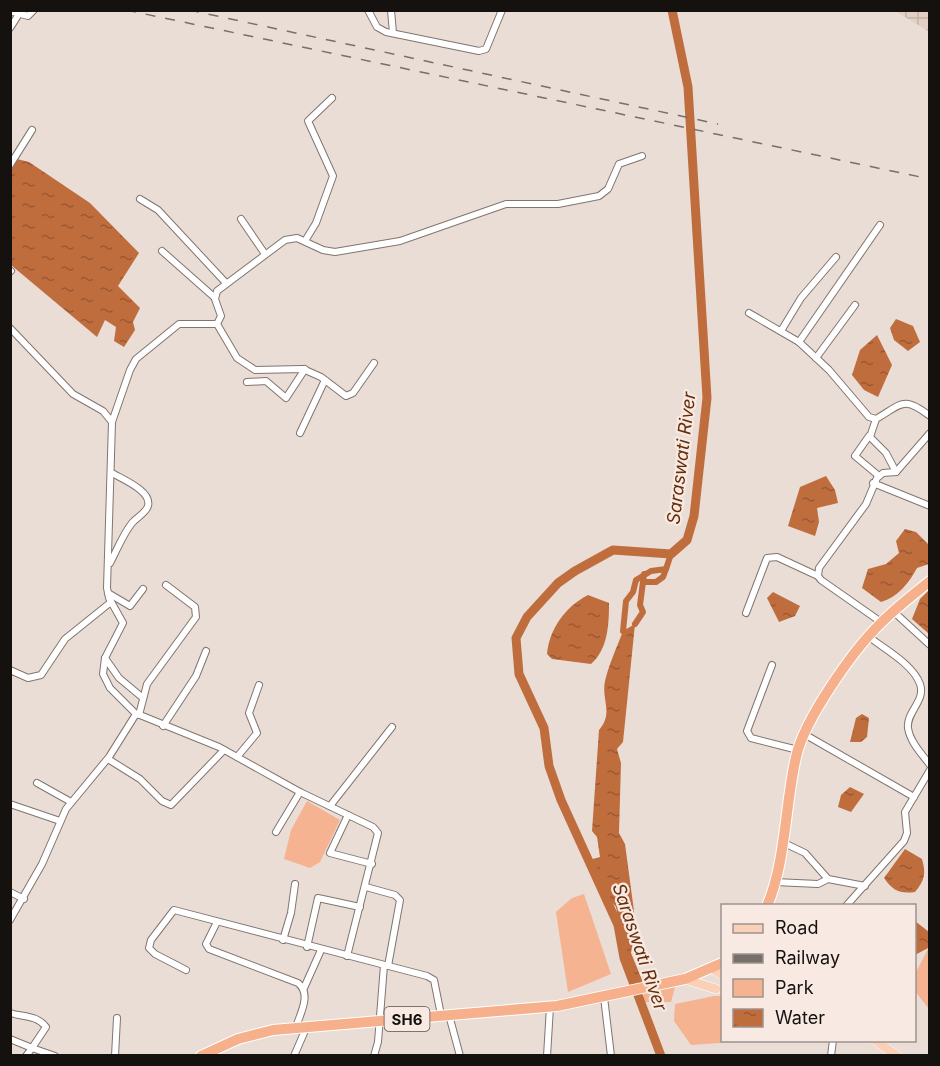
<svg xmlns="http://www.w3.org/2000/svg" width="940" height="1066" font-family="Inter,sans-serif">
	<defs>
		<pattern id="industrial-grid" width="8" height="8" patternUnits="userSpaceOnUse" patternTransform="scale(1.5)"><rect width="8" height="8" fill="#e4cfc4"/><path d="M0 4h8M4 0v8" fill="none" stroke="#c3b1a7"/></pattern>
		<pattern id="water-ripples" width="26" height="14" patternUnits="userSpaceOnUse" patternTransform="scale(1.5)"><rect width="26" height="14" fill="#c06d3e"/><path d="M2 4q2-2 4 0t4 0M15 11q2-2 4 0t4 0" fill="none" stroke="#9b5832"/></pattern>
	</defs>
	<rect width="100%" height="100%" fill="#eaddd6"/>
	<polygon fill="url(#industrial-grid)" points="895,11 929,11 929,29 928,31"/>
	<g fill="#f5b391">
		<polygon points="307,801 340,820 320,862 310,868 284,859 291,830"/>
		<polygon points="584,894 611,974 568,992 556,912 572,898"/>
		<polygon points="929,947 929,1009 914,990 916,972"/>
		<polygon points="675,987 671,1002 641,1002 645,991"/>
		<polygon points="714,996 722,996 722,1040 747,1041 691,1045 674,1021 675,1004"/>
	</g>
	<g fill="url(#water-ripples)">
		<polygon points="17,159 29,162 90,203 139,253 118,286 140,308 133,322 135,330 124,347 114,341 116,327 105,320 97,337 11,265 10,170"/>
		<polygon points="896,319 913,326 920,342 908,351 894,340 890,328"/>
		<polygon points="877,335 892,365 878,397 864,390 852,375 860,350"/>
		<polygon points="826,476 835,490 838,503 817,508 819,522 815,536 788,526 800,487"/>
		<path d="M905 529 916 532 929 545V564L917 568C909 583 898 597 881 602L862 588 868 569 886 564 899 553 896 541Z"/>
		<polygon points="929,590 929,634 912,619 920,599"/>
		<polygon points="773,592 800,606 795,616 779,622 767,598"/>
		<path d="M588 595 609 603C609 624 608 649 591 664L552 659 547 654C549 629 566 606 588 595Z"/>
		<path d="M635 624 623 742 617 749 621 763 619 833 625 844 634 911 635 931 631 953 642 980V984L635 986 624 958 616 907 603 892 589 860 600 857 597 837 592 831 599 730C614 713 601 700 605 681 609 664 617 647 623 631Z"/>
		<polygon points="862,714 869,718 867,737 861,742 850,742 856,718"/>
		<polygon points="850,787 864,794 851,812 838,807 841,795"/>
		<path d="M905 849 922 859C926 873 925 880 915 892 900 894 893 891 884 878Z"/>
		<polygon points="915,921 929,932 930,947 915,955"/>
	</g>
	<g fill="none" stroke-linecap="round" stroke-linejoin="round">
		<g stroke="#c06d3e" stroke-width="6">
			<polyline points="644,582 656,582 663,577 666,569"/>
			<polyline points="635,624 643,612 640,605 644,574"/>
			<polyline points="623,631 626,601 633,592 636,580 651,571 666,569 671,554"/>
		</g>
		<polyline stroke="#c06d3e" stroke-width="9" points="661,1056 624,958 618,925 561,800 549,766 544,728 519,674 516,638 527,617 558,583 575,571 613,550 671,554 687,540 694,516 707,398 688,87 672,10"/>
		<g stroke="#81756f" stroke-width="8">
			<g id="street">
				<polyline points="368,10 377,27 386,32 479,51 486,49 502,10"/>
				<polyline points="391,10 393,33"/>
				<polyline points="10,11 28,16 34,10"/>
				<polyline points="10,28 19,14"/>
				<polyline points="10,165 32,130"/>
				<polyline points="140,199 158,210 226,283"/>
				<polyline points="241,219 265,254"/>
				<path d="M880 225 799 342 829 370 869 417 876 419C902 404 903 395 930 416"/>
				<polyline points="305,241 316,223 333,176 308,121 332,98"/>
				<polyline points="162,251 214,297"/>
				<polyline points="10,272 11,271"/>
				<polyline points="749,313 799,342"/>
				<polyline points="217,324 237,358 255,370 303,369 321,377 346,396 353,393 374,363"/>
				<polyline points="10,328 73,394 103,411 112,422 107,588 109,598 123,623 105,658 103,674 110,688 135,713 219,747 300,792 373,827 378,833 347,956"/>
				<polyline points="781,331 801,298 836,257"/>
				<polyline points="816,358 855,305"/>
				<polyline points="247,382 266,381 286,398 305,369"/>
				<polyline points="876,419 870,437 886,453 896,472"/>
				<polyline points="112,422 130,370 136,359 179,324 217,324 221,316 215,299 217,291 285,240 297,238 323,250 335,252 400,241 506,204 558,204 599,196 608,189 619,164 642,156"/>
				<polyline points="300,433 325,380"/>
				<polyline points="869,436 855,456 879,476"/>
				<polyline points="873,483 930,506"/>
				<path d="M110 563C117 550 123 534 132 523 137 517 146 513 148 506 152 491 122 479 112 473"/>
				<polyline points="108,593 130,606 143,589"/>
				<polyline points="894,612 930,645"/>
				<polyline points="746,613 767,558 777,557 818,576"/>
				<polyline points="881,622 821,580 818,576 819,568 866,504 877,478 883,473 896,472 930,433"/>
				<path d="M868 636C884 649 913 664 920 684 926 701 906 712 908 728 910 742 922 754 930 765"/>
				<polyline points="105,658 119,678 143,698"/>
				<polyline points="772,665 747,731 751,738 798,750"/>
				<polyline points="10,670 28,678 41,675 65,639 111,602"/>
				<polyline points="139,715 147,684 196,617 195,607 166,585"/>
				<polyline points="163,726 196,676 206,651"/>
				<polyline points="804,734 914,797"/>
				<polyline points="237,757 257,733 249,713 259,685"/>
				<polyline points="108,759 140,779 162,801 171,805 224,750"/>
				<polyline points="37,783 71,802"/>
				<polyline points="10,804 60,821"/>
				<polyline points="330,806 392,727"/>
				<polyline points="348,815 330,853 372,864"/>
				<polyline points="276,832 300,792"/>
				<polyline points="782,842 805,853 828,879 865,886"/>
				<polyline points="775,882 818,884 828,879"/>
				<polyline points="366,887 395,895 400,900 388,966"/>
				<polyline points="10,892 24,899"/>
				<polyline points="846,906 904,841 907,833 905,812 930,770"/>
				<polyline points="10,920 42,864 66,809 109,757 136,714"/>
				<path d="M217 922 206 944 209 949 298 983C312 994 300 1014 296 1027"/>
				<polyline points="283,940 291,913 295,884"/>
				<polyline points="307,947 318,898 360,907"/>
				<polyline points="186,970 155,954 149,948 151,940 174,910 427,976 434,980 441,1015"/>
				<polyline points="304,988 321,950"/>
				<polyline points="604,997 611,1056"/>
				<path d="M10 1013C23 1017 37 1015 46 1027L32 1048 10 1039"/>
				<polyline points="449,1015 460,1056"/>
				<polyline points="26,1056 32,1048 55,1056"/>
				<polyline points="115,1056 117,1018"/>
				<polyline points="294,1056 307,1026"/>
				<polyline points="374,1056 378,1042 384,965"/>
				<polyline points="547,1056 550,1007"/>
				<polyline points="831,1056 833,1040"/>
			</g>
		</g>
		<g stroke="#fff" stroke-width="10">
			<g id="primary">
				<polyline points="712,968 722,975"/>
				<polyline points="685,979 716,989"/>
				<polyline points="875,1040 897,1056"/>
			</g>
		</g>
		<g stroke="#fff" stroke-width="12">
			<g id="highway">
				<path d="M767 906C786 862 785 804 796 757 804 720 853 650 881 623 896 608 913 595 930 581"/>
				<polyline points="201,1056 238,1039 273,1030 557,1006 685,979 722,963"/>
			</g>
		</g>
		<use href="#street" stroke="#fff" stroke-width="6"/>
		<use href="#primary" stroke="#fad0b9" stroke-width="9"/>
		<use href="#highway" stroke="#f6b08b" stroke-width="10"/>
		<g stroke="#776f6a" stroke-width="1.5" stroke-dasharray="10 10" stroke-linecap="butt">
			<polyline points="126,10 930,179"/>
			<polyline points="189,10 718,124"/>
		</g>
	</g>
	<g text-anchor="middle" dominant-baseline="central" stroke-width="4.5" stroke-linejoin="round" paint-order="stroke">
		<rect fill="#f8eae3" stroke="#59524f" stroke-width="1.5" x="384.5" y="1007" width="45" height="24" rx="4.5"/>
		<g font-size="15" font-weight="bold" fill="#15110f">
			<text x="407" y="1019">SH6</text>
		</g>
		<g font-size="18" font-style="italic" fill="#652e0a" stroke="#f8eae3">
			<text transform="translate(681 458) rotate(-83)">Saraswati River</text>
			<text transform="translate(640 947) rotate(71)">Saraswati River</text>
		</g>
	</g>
	<rect width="940" height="1066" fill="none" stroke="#15110f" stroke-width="24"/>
	<rect x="721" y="904" width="195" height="138" fill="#f8eae3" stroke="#9d938e" stroke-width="1.5"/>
	<rect x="733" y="924" width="30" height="9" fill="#fad0b9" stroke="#9d938e" stroke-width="1.5"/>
	<text x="775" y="934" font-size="18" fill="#15110f">Road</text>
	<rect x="733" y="954" width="30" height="9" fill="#776f6a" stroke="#9d938e" stroke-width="1.5"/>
	<text x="775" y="964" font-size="18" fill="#15110f">Railway</text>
	<rect x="733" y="979" width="30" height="18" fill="#f5b391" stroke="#9d938e" stroke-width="1.5"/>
	<text x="775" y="994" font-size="18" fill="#15110f">Park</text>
	<rect x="733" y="1009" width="30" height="18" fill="url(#water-ripples)" stroke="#9d938e" stroke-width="1.5"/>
	<text x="775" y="1024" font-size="18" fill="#15110f">Water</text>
</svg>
